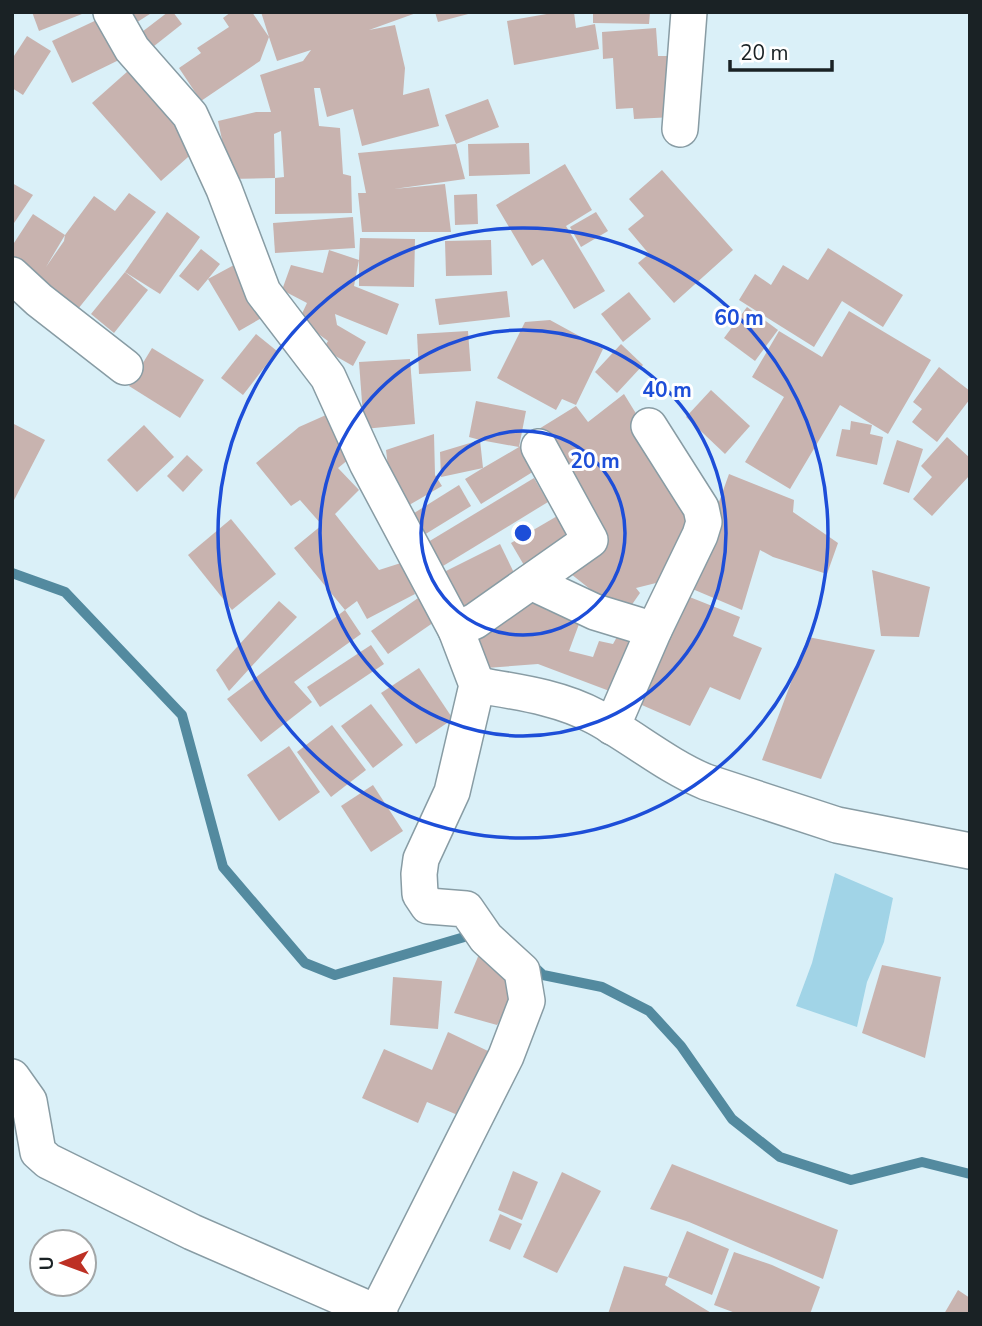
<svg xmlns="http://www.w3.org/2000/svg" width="982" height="1326" font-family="'Nunito Sans',sans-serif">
	<rect width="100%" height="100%" fill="#daf0f8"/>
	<polygon fill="#a1d4e7" points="835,873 893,898 884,942 867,982 857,1027 796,1006 812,963"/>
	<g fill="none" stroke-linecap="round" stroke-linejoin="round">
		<g stroke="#538a9f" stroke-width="10">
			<polyline points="12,573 65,592 182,715 223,867 305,963 335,975 478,933"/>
			<polyline points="530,963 543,975 602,987 649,1011 681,1046 732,1119 780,1157 851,1180 922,1162 970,1174"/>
		</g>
	</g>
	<g fill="#c8b3af" fill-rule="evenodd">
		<polygon points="32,12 87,12 39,31"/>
		<polygon points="123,12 153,12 131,26"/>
		<polygon points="168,12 173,12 182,24 144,54 138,35"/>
		<polygon points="231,12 252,12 269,37 261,12 419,12 369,30 395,25 405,68 403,95 429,88 439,126 362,146 353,109 327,117 320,88 314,88 319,126 340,128 343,174 351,176 352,213 275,214 275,178 284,177 281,131 274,134 275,178 227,179 224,149 218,121 256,112 271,112 260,75 303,61 311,50 277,61 269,37 260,61 201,101 179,68 201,53 197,48 229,27 223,18"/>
		<polygon points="435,12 472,12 472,13 438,22"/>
		<polygon points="558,12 574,12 576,28 595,24 599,49 514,65 507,21"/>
		<polygon points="593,12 650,12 649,24 593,23"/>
		<polygon points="103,17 123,58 72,83 52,41"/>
		<polygon points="656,28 658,56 671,56 674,117 634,119 633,108 616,109 613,58 603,59 602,32"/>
		<polygon points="27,36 51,51 23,95 12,88 12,59"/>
		<polygon points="128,71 196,150 161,181 92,103"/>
		<polygon points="488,99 499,127 456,144 465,179 394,189 445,184 451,232 362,232 358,193 366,193 358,153 456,144 445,115"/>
		<polygon points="529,143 530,174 469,176 468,144"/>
		<polygon points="565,164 592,210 566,226 605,291 574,309 543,259 532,266 496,205"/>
		<polygon points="662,170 733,250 674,303 638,263 649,254 628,229 644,216 629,199"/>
		<polygon points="12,183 33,195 12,226"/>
		<polygon points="129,193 156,212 78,309 12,262 12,246 33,214 65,235 46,267 64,241 65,235 94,196 115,211"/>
		<polygon points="477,194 478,224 455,225 454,195"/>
		<polygon points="167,212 200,237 160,294 125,272"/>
		<polygon points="596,212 608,231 581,247 570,227"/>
		<polygon points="353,217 355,248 275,253 273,223"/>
		<polygon points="360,238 415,239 414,287 359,286 359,260 354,286 399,304 387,335 335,314 337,325 366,342 353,366 323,349 328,341 299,320 307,303 282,290 291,265 323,273 329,250 359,260"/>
		<polygon points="491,240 492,275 446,276 445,241"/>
		<polygon points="828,248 903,295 883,327 842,301 814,347 739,300 755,274 771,285 783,265 808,280"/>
		<polygon points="201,249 220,264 208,279 234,265 265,316 239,331 208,279 198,291 179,276"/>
		<polygon points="125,272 148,290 114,333 91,314"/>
		<polygon points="507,291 510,317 439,325 435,299"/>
		<polygon points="629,292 651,319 623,342 601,314"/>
		<polygon points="747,307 778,330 755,361 724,338"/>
		<polygon points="849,311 931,360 888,434 840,405 790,489 745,462 784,397 752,377 779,331 822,357"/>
		<polygon points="550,320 603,349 576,405 562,399 556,410 497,378 525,322"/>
		<polygon points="468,331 471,371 419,374 417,334"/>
		<polygon points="256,334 277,351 243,395 221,378"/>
		<polygon points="621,344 643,365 617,393 595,372"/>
		<polygon points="152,348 204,380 180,418 129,386"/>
		<polygon points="410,359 415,424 364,429 359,362"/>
		<polygon points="939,367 970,391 970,399 937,442 912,422 922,409 913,402"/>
		<polygon points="711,390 750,426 725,454 686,417"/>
		<polygon points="624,394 694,508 668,580 636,588 640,593 624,616 566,570 604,545 534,432 576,406 588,422"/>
		<path d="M476 401 526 411 519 447 523 442 539 468 481 504 465 479 483 468 441 477 440 452 480 440 469 437ZM480 440 519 447 483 468Z"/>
		<polygon points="335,411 354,455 338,468 359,490 335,514 379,570 404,562 415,594 367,619 357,601 345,610 294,548 322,525 300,500 291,506 256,463 299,427"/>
		<polygon points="851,421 872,425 870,434 883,437 877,465 836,456 842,429 850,430"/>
		<polygon points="12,423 45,440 12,504"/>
		<polygon points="144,425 174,457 137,492 107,460"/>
		<polygon points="434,434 435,475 442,486 404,508 390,483 386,450"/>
		<polygon points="947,437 970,458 970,475 932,516 913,499 932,477 921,466"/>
		<polygon points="897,440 923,449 909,493 883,484"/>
		<polygon points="187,455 203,470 183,492 167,476"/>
		<polygon points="729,474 794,500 793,512 838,543 827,574 773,557 760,550 742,610 683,585 709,530"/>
		<polygon points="534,478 548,502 443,566 428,542"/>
		<polygon points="459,485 471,506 424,535 411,515"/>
		<polygon points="559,515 575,543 528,572 511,543"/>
		<polygon points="231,519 276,574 232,610 188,555"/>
		<polygon points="500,544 518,581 463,609 444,572"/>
		<polygon points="872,570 930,587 919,637 881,636"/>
		<polygon points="535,589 551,597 546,610 582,616 569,651 593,657 599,641 613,644 623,626 643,635 620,695 538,664 486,668 472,630"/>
		<polygon points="682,594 740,617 733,636 762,648 740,700 710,687 690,726 628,699"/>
		<polygon points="421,596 437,620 388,654 371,631"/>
		<polygon points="279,601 297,617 229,691 216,670"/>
		<polygon points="345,610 361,634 294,682 312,702 261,742 227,699"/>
		<polygon points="808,637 875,650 821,779 762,760"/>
		<polygon points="371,645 384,664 320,707 307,687"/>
		<polygon points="419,668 453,719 416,744 381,693"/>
		<polygon points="371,704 403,745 373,768 341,726"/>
		<polygon points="332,725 366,770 331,797 297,752"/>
		<polygon points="289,746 320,792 279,821 247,775"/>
		<polygon points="373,785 403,831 371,852 341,806"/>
		<polygon points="486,938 516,996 497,1025 454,1013"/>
		<polygon points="882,965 941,977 925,1058 862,1033"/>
		<polygon points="393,977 442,981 438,1029 390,1025"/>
		<polygon points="448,1032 488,1051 460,1116 427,1102 418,1123 362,1098 384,1049 432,1070"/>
		<polygon points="672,1164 838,1230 823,1279 689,1222 650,1209"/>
		<polygon points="513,1171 538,1182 522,1220 498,1210"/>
		<polygon points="562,1172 601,1191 557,1273 523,1257"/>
		<polygon points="500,1214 522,1224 510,1250 489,1241"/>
		<polygon points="687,1231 729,1249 712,1295 668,1277 665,1285 713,1314 608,1314 624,1266 668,1277"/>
		<polygon points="734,1252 772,1265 820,1287 810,1314 738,1314 714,1305"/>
		<polygon points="958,1290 970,1298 970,1314 944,1314"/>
	</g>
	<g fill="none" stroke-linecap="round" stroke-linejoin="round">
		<g stroke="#889ca4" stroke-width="38">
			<g id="minor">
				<polyline points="111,12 132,49 190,115 224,189 263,292 328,377 367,463 456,630 477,685 452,792 421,859 419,874 420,894 428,906 466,909 486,938 522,971 527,1001 506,1056 377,1312"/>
				<polyline points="680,129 689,12"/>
				<polyline points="12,275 39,300 125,367"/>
				<polyline points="531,582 595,612 654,630"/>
				<polyline points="456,630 475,621 590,540 539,447"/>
				<path d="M477 685C517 692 559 697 596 717 633 737 667 766 706 782L837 825 970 851"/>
				<polyline points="612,727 654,630 700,535 704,522 701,508 649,426"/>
				<polyline points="12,1077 29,1101 38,1152 48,1161 192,1232 380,1314"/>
			</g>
		</g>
		<use href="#minor" stroke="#fff" stroke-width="35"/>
	</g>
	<g fill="none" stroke="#1d4ed8" stroke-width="3.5">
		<circle cx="523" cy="533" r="102"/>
		<circle cx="523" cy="533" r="203"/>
		<circle cx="523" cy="533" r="305"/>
	</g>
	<circle cx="523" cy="533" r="10" fill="#1d4ed8" stroke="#fff" stroke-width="3.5"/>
	<g font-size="21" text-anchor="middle" font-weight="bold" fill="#1d4ed8" stroke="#fff" stroke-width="6" stroke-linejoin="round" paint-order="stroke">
		<text x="739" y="325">60 m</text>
		<text x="667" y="397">40 m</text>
		<text x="595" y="468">20 m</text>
	</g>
	<rect width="982" height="1326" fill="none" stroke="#1a2225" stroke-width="28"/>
	<g transform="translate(63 1263) rotate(269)"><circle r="33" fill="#ffffff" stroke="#a3a7a8" stroke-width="2"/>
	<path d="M0-5L12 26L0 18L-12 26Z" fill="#bd3024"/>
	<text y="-10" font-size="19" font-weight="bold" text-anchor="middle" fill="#1a2225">U</text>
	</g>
	<path d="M730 60v10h102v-10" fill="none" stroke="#1a2225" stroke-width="3.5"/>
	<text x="740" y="60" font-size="21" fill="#1a2225" stroke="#ffffff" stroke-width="5" paint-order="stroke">20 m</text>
</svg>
